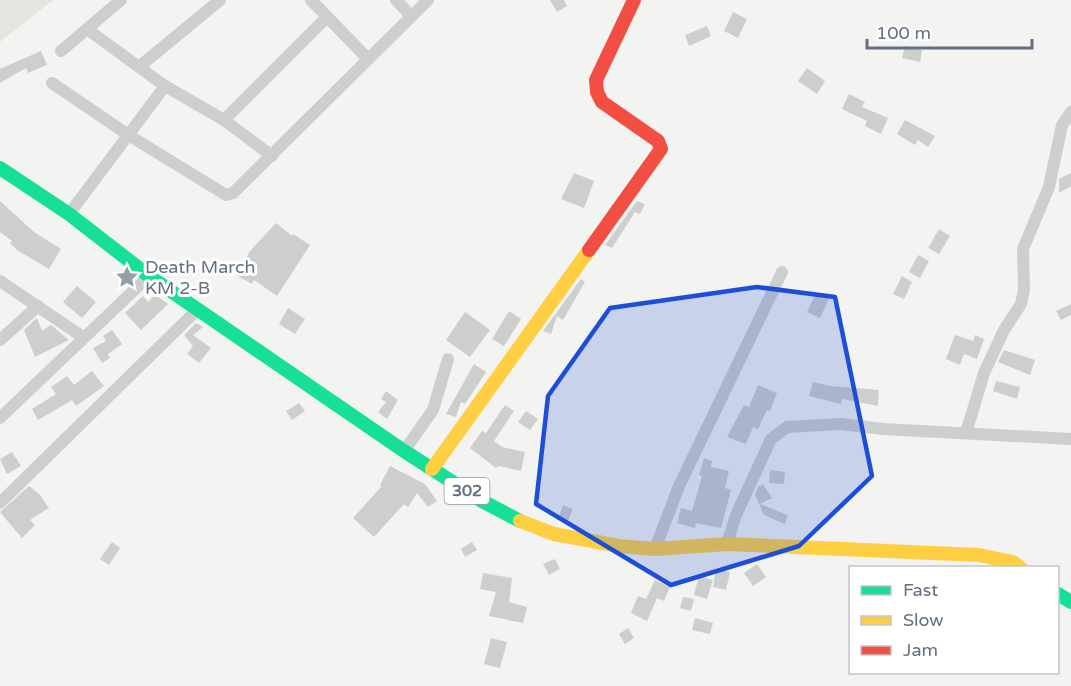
<svg xmlns="http://www.w3.org/2000/svg" width="1071" height="686" font-family="'Varela Round',sans-serif">
	<rect width="100%" height="100%" fill="#f3f3f1"/>
	<polygon fill="#e2e6df" points="0,0 53,0 0,42"/>
	<g fill="#cdcece">
		<polygon points="550,0 564,0 567,6 557,12"/>
		<polygon points="733,12 747,19 738,38 724,31"/>
		<polygon points="707,26 711,36 689,46 685,35"/>
		<polygon points="905,46 922,50 920,62 902,58"/>
		<polygon points="41,51 47,65 28,73 26,68 0,83 0,69"/>
		<polygon points="807,68 825,81 817,94 798,81"/>
		<polygon points="849,94 865,102 862,107 888,118 881,134 865,126 867,121 842,109"/>
		<polygon points="905,120 935,136 928,147 918,140 915,145 897,134"/>
		<polygon points="574,173 594,181 584,208 561,199"/>
		<polygon points="1071,173 1071,186 1059,193 1059,179"/>
		<polygon points="0,201 34,232 61,249 49,269 17,250 10,243 12,241 0,232"/>
		<polygon points="637,201 645,204 640,214 635,212 612,248 605,245"/>
		<polygon points="276,223 292,236 293,234 310,245 277,296 254,280 252,284 236,275 250,251"/>
		<polygon points="939,229 950,236 939,254 928,248"/>
		<polygon points="918,255 929,261 920,278 909,272"/>
		<polygon points="902,276 912,282 904,299 893,294"/>
		<polygon points="581,279 585,282 563,320 557,316 551,334 543,331"/>
		<polygon points="77,286 96,302 82,318 63,302"/>
		<polygon points="816,293 829,299 820,318 807,312"/>
		<polygon points="155,295 168,304 141,330 125,313 143,296 148,302"/>
		<polygon points="1071,304 1071,315 1061,320 1056,311"/>
		<polygon points="288,308 305,319 295,334 279,324"/>
		<polygon points="509,311 521,319 504,346 492,339"/>
		<polygon points="465,312 490,330 470,357 446,340"/>
		<polygon points="37,318 42,331 51,325 69,340 35,357 24,330"/>
		<polygon points="196,323 203,327 193,335 211,348 199,363 187,354 193,346 184,335"/>
		<polygon points="112,330 122,344 108,354 110,358 102,363 93,348 106,341 103,336"/>
		<polygon points="955,335 973,341 975,335 984,339 977,359 964,354 960,365 946,359"/>
		<polygon points="1004,350 1035,360 1030,375 998,362"/>
		<polygon points="474,364 486,372 465,404 461,402 456,417 446,414"/>
		<polygon points="92,371 104,386 76,406 72,400 38,420 32,409 56,394 51,387 67,376 74,385"/>
		<polygon points="996,381 1020,387 1017,399 993,391"/>
		<polygon points="813,382 830,386 879,390 878,406 842,399 841,404 809,396"/>
		<polygon points="758,385 777,393 770,411 767,410 758,429 753,427 746,444 727,437 744,405 749,407"/>
		<polygon points="386,391 398,400 387,419 378,412 386,402 381,399"/>
		<polygon points="299,403 305,411 292,420 286,411"/>
		<polygon points="505,405 514,411 494,441 502,447 525,452 521,471 498,466 496,468 470,448 482,431 486,433"/>
		<polygon points="526,411 538,419 530,430 518,422"/>
		<polygon points="12,452 21,466 7,474 0,459"/>
		<polygon points="704,458 712,461 711,467 729,471 725,488 731,490 721,528 696,523 695,528 677,523 681,508 692,511 702,476 699,475"/>
		<polygon points="390,466 425,484 437,501 428,507 417,493 408,507 404,504 374,537 353,518 382,486 380,485"/>
		<polygon points="770,470 785,472 784,484 769,483"/>
		<polygon points="763,484 772,498 760,504 788,515 785,524 764,515 755,495 758,487"/>
		<polygon points="29,486 39,494 49,508 30,520 35,525 22,538 0,512"/>
		<polygon points="563,505 573,509 568,521 559,517"/>
		<polygon points="112,542 120,548 109,565 100,559"/>
		<polygon points="472,542 477,550 465,557 461,549"/>
		<polygon points="555,559 560,569 549,575 543,564"/>
		<polygon points="757,564 766,577 753,586 744,573"/>
		<polygon points="716,569 730,572 726,590 713,587"/>
		<polygon points="483,573 512,578 509,602 527,607 523,623 489,616 496,592 480,589"/>
		<polygon points="699,576 713,580 707,599 694,595"/>
		<polygon points="655,580 670,587 664,601 657,598 647,621 631,613 638,596 646,599"/>
		<polygon points="683,597 694,599 691,611 680,608"/>
		<polygon points="695,618 713,623 710,634 692,630"/>
		<polygon points="628,628 634,638 625,644 619,634"/>
		<polygon points="491,638 507,642 500,668 484,664"/>
	</g>
	<g fill="none" stroke-linecap="round" stroke-linejoin="round">
		<g stroke="#cdcece" stroke-width="12">
			<polyline points="311,0 368,59"/>
			<polyline points="396,0 411,16"/>
			<polyline points="87,29 165,86 224,120 272,156"/>
			<polyline points="61,51 121,0"/>
			<polyline points="140,66 220,0"/>
			<polyline points="52,83 130,136 226,195 233,193 428,0"/>
			<polyline points="224,120 327,17"/>
			<polyline points="69,214 165,86"/>
			<polyline points="0,281 83,337"/>
			<polyline points="0,340 38,306"/>
			<polyline points="0,418 149,276"/>
			<polyline points="966,433 984,373 1004,330 1021,304 1024,290 1023,249 1049,187 1062,125 1071,112"/>
			<polyline points="404,451 433,410 448,359"/>
			<polyline points="0,503 197,310"/>
			<polyline points="727,544 736,515 771,439 787,427 841,424 883,429 1071,439"/>
			<polyline points="655,549 679,486 782,272"/>
		</g>
		<g stroke="#16e098" stroke-width="14">
			<polyline points="0,168 69,214 149,276 404,451 482,501 520,521"/>
			<polyline points="1058,594 1071,602"/>
		</g>
		<g stroke="#ffcf43" stroke-width="14">
			<polyline points="432,469 589,250"/>
			<polyline points="520,521 554,534 619,546 655,549 727,544 979,555 1013,562 1021,568"/>
		</g>
		<polyline stroke="#f24e42" stroke-width="14" points="589,250 661,149 658,141 602,102 597,92 596,80 634,0"/>
	</g>
	<path fill="#1d4ed8" fill-opacity="0.2" stroke="#1d4ed8" stroke-width="4.5" stroke-linejoin="round" d="M757 287 835 297 872 476 799 546 671 585 536 504 548 396 610 308Z"/>
	<defs>
		<g id="sight-bare" transform="scale(1.8)"><path d="M0-6L1.8-2.2L6-1.7L2.9 1.2L3.7 5.4L0 3.3L-3.7 5.4L-2.9 1.2L-6-1.7L-1.8-2.2Z" fill="#959ea8" stroke="#fff" stroke-width="2.5" paint-order="stroke"/></g>
	</defs>
	<g fill-rule="evenodd">
		<use href="#sight-bare" x="127" y="277"/>
	</g>
	<g text-anchor="middle" dominant-baseline="central" stroke-width="6" stroke-linejoin="round" paint-order="stroke">
		<rect fill="#fff" stroke="#929ba7" stroke-width="1.5" x="444.5" y="478" width="45" height="26" rx="4.5"/>
		<g font-size="16" font-weight="bold" fill="#637081">
			<text x="467" y="491">302</text>
		</g>
		<g font-size="18" fill="#637081" stroke="#fff" text-anchor="start">
			<text x="145" y="267">Death March<tspan x="145" dy="21">KM 2-B</tspan></text>
		</g>
	</g>
	<rect x="849" y="566" width="210" height="108" fill="#ffffff" stroke="#c1c6cd" stroke-width="1.5"/>
	<rect x="861" y="586" width="30" height="9" fill="#16e098" stroke="#c1c6cd" stroke-width="1.5"/>
	<text x="903" y="596" font-size="18" fill="#637081">Fast</text>
	<rect x="861" y="616" width="30" height="9" fill="#ffcf43" stroke="#c1c6cd" stroke-width="1.5"/>
	<text x="903" y="626" font-size="18" fill="#637081">Slow</text>
	<rect x="861" y="646" width="30" height="9" fill="#f24e42" stroke="#c1c6cd" stroke-width="1.5"/>
	<text x="903" y="656" font-size="18" fill="#637081">Jam</text>
	<path d="M867 39v9h165v-9" fill="none" stroke="#637081" stroke-width="3"/>
	<text x="876" y="39" font-size="18" fill="#637081" stroke="#ffffff" stroke-width="4.5" paint-order="stroke">100 m</text>
</svg>
